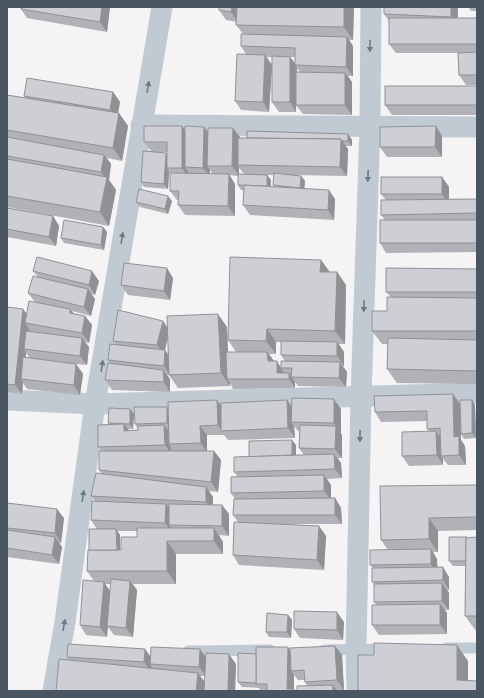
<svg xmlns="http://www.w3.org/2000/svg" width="484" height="698" font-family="Karla,sans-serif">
	<rect width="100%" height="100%" fill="#f5f3f3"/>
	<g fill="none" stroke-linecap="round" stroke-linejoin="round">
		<g stroke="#c1cad2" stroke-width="11">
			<polyline points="446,648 477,648"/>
			<polyline points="324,650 388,649"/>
			<polyline points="188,651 270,650"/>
		</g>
		<g stroke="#c1cad2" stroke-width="21">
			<polyline points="141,125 477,127"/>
			<polyline points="7,400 95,404 477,393"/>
			<polyline points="53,691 65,622 95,404 162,7"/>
			<polyline points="357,691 356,649 361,397 370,126 371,7"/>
		</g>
	</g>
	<g fill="#b0b2b7" fill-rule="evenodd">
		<polygon points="110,7 107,32 27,18 21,9"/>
		<path d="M217 7H354L353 40H349L353 46V76H348L352 82V115L303 114 296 105V112H279L272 102V57H266L272 65 269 112 241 110 235 101 246 54 241 46 243 34 236 25 237 22 226 20 219 10V7ZM290 57H295V63ZM297 68 300 72H297Z"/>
		<polygon points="384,7 456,7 458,9 458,18 477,18 477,85 466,85 459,75 458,53 396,53 389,44 389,21 384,14"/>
		<polygon points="468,7 477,7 477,11 471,11"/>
		<polygon points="477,86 477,115 392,115 385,105"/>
		<polygon points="113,92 120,102 118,113 128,126 122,161 107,158 111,164 109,180 116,190 109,226 7,207 7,95 26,98 24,96"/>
		<path d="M182 126 185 130 208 132 240 137V138L348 134 352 140V146H345L348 149 347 176 294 175 301 176 305 181 304 188 335 199 334 220 250 215 243 205 244 190H241L238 185V176L229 175 235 184V216L185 215 178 205V200H177L170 191V174L169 172 168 189 144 187 141 182 151 151 144 142ZM156 152H167V153ZM239 168 244 174H239ZM210 170 213 174H210ZM267 175H274L273 185 275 187H271V180Z"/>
		<polygon points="442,136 442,157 387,157 380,147"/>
		<polygon points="442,177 449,187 449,200 477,199 477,252 386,253 380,243 385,220 381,215 386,200 381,194"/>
		<polygon points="172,201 168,214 140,207 136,202"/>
		<polygon points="7,208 53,216 59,226 56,246 7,237"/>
		<polygon points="103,227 107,232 104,250 64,243 61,238"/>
		<path d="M321 260 330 272H337L346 285 345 344H339L344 352V366H342L347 372 346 387 298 386 295 382V388L233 389 230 383V386L178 388 169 375H167L170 379V392L112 390 105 380 110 363 108 360 116 344 113 341 163 321 167 327H227L228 352H236L228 340ZM168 338V354L165 350ZM276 342H281V355L285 361 281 367 274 361 269 354H276Z"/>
		<polygon points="477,269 477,384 397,383 387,369 388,344 382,344 372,331 387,311 391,297 386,292"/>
		<path d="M33 271 99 281 95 295 91 294 95 299 91 316 72 311 74 314 85 316 92 325 89 343 85 342 89 347 87 365 76 364 83 374 80 395 27 389 23 383 22 394 7 392V307L27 313 35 302 28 293 38 277ZM26 353 30 358H26Z"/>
		<polygon points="173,278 170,300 128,295 121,285"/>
		<polygon points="453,394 460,404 472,400 475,405 476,438 464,439 461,434 461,440 465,446 466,465 448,465 443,459 443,465 409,466 402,456 429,431 427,429 427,421 381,422 375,412"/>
		<path d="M217 400 221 406 287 400 292 407 341 409V433H340L342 435V458H337L341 463 342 478 327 479 331 485V498H335L341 508 342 524H284L319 526 326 536 324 570 239 565 233 555 238 522 233 515 235 499 231 493 238 477 234 472 249 457 296 445V455H304L299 448 300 431H298L294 426 295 438 228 440 224 435H207V451H214L221 460 218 492 209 491 213 497V505H222L229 514V536L219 535 223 542V554H176V584H133L137 590 133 637 114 635 108 627 107 637 86 635 80 625 94 581 87 571 89 550 97 529 91 520 95 501 91 496 102 474 99 470 101 451 98 447 109 424 108 423 134 414 133 429H127L129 431 138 430V429L135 424 168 409ZM117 531H137V537L121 550H120V535ZM105 584H110V591Z"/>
		<polygon points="477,485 477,530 438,531 438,552 433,552 437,559 437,568 449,577 449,590 447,590 449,593 449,610 445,610 447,613 447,634 379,635 372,625 377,605 374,602 374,584 372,582 373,568 370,565 388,550 381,540"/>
		<polygon points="7,503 64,518 61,543 59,543 62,547 59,564 7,557"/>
		<polygon points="477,537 477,631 476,631 465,616 466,566 453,566 449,561 468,538"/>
		<polygon points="288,615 292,620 291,638 269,637 266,632"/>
		<polygon points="344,622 343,640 300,638 294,629"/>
		<polygon points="335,646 342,655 344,690 336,690 337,691 307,685 305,682 305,680 298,680 294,675 294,689 296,691 261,691 259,688 242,687 238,682 256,654 288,647 290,651"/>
		<path d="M145 649 150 656 206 657 236 664 235 691H56L69 660 67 657ZM200 676H205V682Z"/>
	</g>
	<g fill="#909195">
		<polygon points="102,7 110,7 107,32 100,22"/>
		<polygon points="232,7 240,7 238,22 231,12"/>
		<polygon points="344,7 354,7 353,40 344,27"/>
		<polygon points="451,7 456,7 458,9 457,26 451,17"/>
		<polygon points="347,37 353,46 353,76 346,67"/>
		<polygon points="265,55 272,65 269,112 263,102"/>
		<polygon points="290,57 296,65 295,65 297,68 296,112 290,102"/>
		<polygon points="345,73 352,82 352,115 345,105"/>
		<polygon points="113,92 120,102 117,119 110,110"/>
		<polygon points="119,113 128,126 122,161 113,148"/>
		<polygon points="182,126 189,136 185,167 189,173 189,178 182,168"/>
		<polygon points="436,126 442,136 442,157 435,147"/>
		<polygon points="204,127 211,136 207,166 210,170 210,177 203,168"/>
		<polygon points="233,128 240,137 239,165 238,165 239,168 239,176 232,166"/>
		<polygon points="348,134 352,140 352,146 348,141"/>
		<polygon points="341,139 348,149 347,176 340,167"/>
		<polygon points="166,153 167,168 169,172 168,189 164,184"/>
		<polygon points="104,155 111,164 109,180 116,190 109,226 100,212 106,179 101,172"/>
		<polygon points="229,174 235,184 235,216 228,206"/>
		<polygon points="267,175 271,180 270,191 267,186"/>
		<polygon points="301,176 305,181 304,193 300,188"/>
		<polygon points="442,177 449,187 449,204 442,194"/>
		<polygon points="329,190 335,199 334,220 328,210"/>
		<polygon points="168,196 172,201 168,214 165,209"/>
		<polygon points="53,216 59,226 56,246 49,237"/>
		<polygon points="103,227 107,232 104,250 101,245"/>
		<polygon points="321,260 330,273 320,272"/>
		<polygon points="167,268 173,278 170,300 164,291"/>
		<polygon points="92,271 99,281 95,295 89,285"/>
		<polygon points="337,272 346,285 345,344 335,331"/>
		<polygon points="88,289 95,299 91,316 84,307"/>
		<polygon points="23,309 30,318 25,323 29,329 27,350 24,349 26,353 24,380 21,379 23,383 22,394 15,385"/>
		<polygon points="70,309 77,318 70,313"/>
		<polygon points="218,314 227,327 229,379 227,379 230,383 230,386 221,373"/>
		<polygon points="85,316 92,325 89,343 82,333"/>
		<polygon points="163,321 169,330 164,355 157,345"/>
		<polygon points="267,329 276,342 276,354 266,341"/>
		<polygon points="82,338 89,347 87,365 80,356"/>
		<polygon points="337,342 344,352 344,366 337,356"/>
		<polygon points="165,350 172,360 170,375 164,366"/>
		<polygon points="267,352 274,361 268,361"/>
		<polygon points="277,361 283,372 284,379 277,373"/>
		<polygon points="340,362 347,372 346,387 339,378"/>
		<polygon points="76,364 83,374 80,395 74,385"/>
		<polygon points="163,370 170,379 170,392 164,382"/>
		<polygon points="289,373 295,382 295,388 289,379"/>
		<polygon points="453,394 460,404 461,440 465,446 466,465 459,455 454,437"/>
		<polygon points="334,399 341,409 341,433 334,423"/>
		<polygon points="217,400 224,410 222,431 218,425"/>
		<polygon points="287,400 294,410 291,422 294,426 295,438 288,428"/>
		<polygon points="472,400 475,405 476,438 472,433"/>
		<polygon points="167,407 170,412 171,428 167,423"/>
		<polygon points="130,409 134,414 133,429 130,424"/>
		<polygon points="124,424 131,433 124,431"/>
		<polygon points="164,425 171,434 169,444 171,448 172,455 165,445"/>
		<polygon points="200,426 207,435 207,453 201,443"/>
		<polygon points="336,426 342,435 342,458 335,449"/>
		<polygon points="436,431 443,441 441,456 443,459 443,465 437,455"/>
		<polygon points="292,440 296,445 296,461 292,456"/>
		<polygon points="214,451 221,460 218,492 211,482"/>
		<polygon points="334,454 341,463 342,478 335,469"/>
		<polygon points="324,475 331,485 331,500 324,491"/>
		<polygon points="206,487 213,497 213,511 206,502"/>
		<polygon points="335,498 341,508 342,524 335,515"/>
		<polygon points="166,504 173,513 169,525 172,530 172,533 165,523"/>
		<polygon points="222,505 229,514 229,536 222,526"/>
		<polygon points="57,509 64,518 61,543 55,533"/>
		<polygon points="429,518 438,531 438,552 429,539"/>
		<polygon points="319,526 326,536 324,570 317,560"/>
		<polygon points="214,528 223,542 223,554 214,541"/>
		<polygon points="116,529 120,535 120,556 117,551"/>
		<polygon points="55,537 62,547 59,564 52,555"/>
		<polygon points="167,541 176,554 176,584 167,571"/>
		<polygon points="431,549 437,559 438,574 431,564"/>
		<polygon points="443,567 449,577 449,590 443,580"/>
		<polygon points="130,581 137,590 133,637 126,628"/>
		<polygon points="104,582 110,591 107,637 100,627"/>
		<polygon points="442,583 449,593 449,610 442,601"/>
		<polygon points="440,604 447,613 447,634 440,625"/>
		<polygon points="337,612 344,622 343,640 337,630"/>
		<polygon points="288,615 292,620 291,638 287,632"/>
		<polygon points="457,645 468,661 468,691 457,680"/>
		<polygon points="335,646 342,655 344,690 337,680"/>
		<polygon points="288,647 294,657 291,671 294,675 294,691 287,689"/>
		<polygon points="145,649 152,659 150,664 151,666 151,672 144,662"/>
		<polygon points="200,649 207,659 206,676 199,667"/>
		<polygon points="229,654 236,664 235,691 228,691"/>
		<polygon points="198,673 207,686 207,691 196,691"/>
		<polygon points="333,685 337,691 333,691"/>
	</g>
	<g fill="#cdcfd5" stroke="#909195">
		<polygon points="21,7 102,7 100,22 21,9"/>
		<polygon points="219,7 232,7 231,12 219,10"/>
		<polygon points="237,7 344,7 344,27 236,25"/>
		<polygon points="384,7 451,7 451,17 384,14"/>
		<rect x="389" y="18" width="88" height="26"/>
		<polygon points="241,34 347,37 346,67 295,65 295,48 241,46"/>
		<polygon points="477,52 477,75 459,75 458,53"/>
		<polygon points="237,54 265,55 263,102 235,101"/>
		<polygon points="272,56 290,57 290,102 272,102"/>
		<polygon points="296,72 345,73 345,105 296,105"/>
		<polygon points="27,78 113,92 110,110 24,96"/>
		<rect x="385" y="86" width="92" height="19"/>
		<polygon points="7,95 119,113 113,148 7,130"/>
		<polygon points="144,126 182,126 182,168 167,168 167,142 144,142"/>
		<polygon points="185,126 204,127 203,168 185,167"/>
		<polygon points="436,126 435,147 380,147 380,127"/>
		<polygon points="208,128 233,128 232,166 207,166"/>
		<polygon points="247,131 348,134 348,141 342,141 341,139 247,138"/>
		<polygon points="7,137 104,155 101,172 7,156"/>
		<polygon points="238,138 341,139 340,167 238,165"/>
		<polygon points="143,151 166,153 164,184 141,182"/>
		<polygon points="7,159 107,177 100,212 7,196"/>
		<polygon points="170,173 229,174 228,206 178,205 179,191 170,191"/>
		<polygon points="274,173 301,176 300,188 273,185"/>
		<polygon points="238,174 267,175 267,186 238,185"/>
		<rect x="381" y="177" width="61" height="17"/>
		<polygon points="244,185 329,190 328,210 243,205"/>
		<polygon points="139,189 168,196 165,209 136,202"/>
		<polygon points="477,199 477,213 381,215 381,200"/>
		<polygon points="7,208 53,216 49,237 7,229"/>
		<polygon points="64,220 103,227 101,245 61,238"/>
		<rect x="380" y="220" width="97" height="23"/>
		<polygon points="37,257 92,271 89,285 33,271"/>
		<polygon points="230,257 321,260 320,272 337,272 335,331 267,329 266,341 228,340"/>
		<polygon points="124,263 167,268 164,291 121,285"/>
		<polygon points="386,268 477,269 477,292 386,292"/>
		<polygon points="33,276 88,289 84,307 28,293"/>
		<polygon points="387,297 477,298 477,331 372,331 372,311 387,311"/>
		<polygon points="29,301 70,309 70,313 85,316 82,333 25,323"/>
		<polygon points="7,307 23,309 15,385 7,384"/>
		<polygon points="118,310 163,321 157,345 113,341"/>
		<polygon points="218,314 221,373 169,375 167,316"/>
		<polygon points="26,331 82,338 80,356 24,349"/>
		<polygon points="388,338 477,340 477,371 387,369"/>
		<polygon points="281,341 337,342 337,356 281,355"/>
		<polygon points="110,344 165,350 164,366 108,360"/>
		<polygon points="226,352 267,352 268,361 277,361 277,373 289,373 289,379 227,379"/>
		<polygon points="23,357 76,364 74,385 21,379"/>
		<polygon points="281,361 340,362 339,378 291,377 292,368 281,368"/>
		<polygon points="108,363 163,370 164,382 105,380"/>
		<polygon points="453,394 454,437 459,436 459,455 441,456 440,428 427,429 427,411 375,412 374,396"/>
		<polygon points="292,398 334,399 334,423 291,422"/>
		<polygon points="217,400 218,425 200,426 201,443 169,444 168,402"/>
		<polygon points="287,400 288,428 221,431 221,403"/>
		<polygon points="460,400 472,400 472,433 461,434"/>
		<polygon points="134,407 167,407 167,423 135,424"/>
		<polygon points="109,408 130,409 130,424 108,423"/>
		<polygon points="124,424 124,431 138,430 138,426 164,425 165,445 98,447 98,425"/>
		<polygon points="300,425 336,426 335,449 299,448"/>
		<polygon points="436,431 437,455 402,456 402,432"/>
		<polygon points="292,440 292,455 249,457 249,441"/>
		<polygon points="99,451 214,451 211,482 99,470"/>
		<polygon points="334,454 335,469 234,472 234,457"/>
		<polygon points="96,473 206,487 206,502 91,496"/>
		<polygon points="324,475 324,491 231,493 231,477"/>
		<polygon points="477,485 477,517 429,518 429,539 381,540 380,486"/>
		<polygon points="335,498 335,515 233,515 234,499"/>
		<polygon points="92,501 166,504 165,523 91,520"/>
		<polygon points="7,503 57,509 55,533 7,528"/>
		<polygon points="169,504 222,505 222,526 169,525"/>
		<polygon points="234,522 319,526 317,560 233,555"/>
		<polygon points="137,528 214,528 214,541 167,541 167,571 87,571 88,550 121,550 121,537 137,537"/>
		<polygon points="89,529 116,529 117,550 89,550"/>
		<polygon points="7,530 55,537 52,555 7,548"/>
		<polygon points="449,537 467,537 466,538 466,561 449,561"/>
		<polygon points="477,537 477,616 465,616 466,538"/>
		<polygon points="431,549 431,564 370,565 370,550"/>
		<polygon points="443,567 443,580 372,582 372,568"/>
		<polygon points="111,579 130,581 126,628 107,626"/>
		<polygon points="83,580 104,582 100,627 80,625"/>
		<polygon points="442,583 442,601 374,602 374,584"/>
		<polygon points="440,604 440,625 372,625 372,605"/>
		<polygon points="294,611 337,612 337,630 294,629"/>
		<polygon points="267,613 288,615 287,632 266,632"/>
		<polygon points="374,643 457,645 457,680 477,681 477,691 358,691 358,655 374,655"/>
		<polygon points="68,644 145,649 144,662 67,657"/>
		<polygon points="335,646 337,680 305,682 304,670 291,671 290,648"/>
		<polygon points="151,647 200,649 199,667 150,664"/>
		<polygon points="256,647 288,647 287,689 294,689 294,691 267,691 267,684 256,684"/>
		<polygon points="206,653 229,654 228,691 204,691"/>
		<polygon points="238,653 256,654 256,683 238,682"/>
		<polygon points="59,659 198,673 196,691 56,691"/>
		<polygon points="333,685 333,691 297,691 297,686"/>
	</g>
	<defs><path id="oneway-solid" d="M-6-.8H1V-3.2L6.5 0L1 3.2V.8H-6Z"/></defs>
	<g fill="#6e7983">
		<use href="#oneway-solid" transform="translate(370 46) rotate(91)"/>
		<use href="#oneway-solid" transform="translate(148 87) rotate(-80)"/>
		<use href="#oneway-solid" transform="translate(368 176) rotate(92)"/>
		<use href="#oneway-solid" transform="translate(122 238) rotate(-81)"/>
		<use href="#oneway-solid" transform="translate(364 306) rotate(92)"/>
		<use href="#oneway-solid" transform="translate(102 366) rotate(-81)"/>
		<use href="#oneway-solid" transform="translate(360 436) rotate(91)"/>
		<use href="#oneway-solid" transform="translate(83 496) rotate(-82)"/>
		<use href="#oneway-solid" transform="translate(64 625) rotate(-80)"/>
	</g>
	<rect width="484" height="698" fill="none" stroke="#4a5661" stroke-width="16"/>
</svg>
